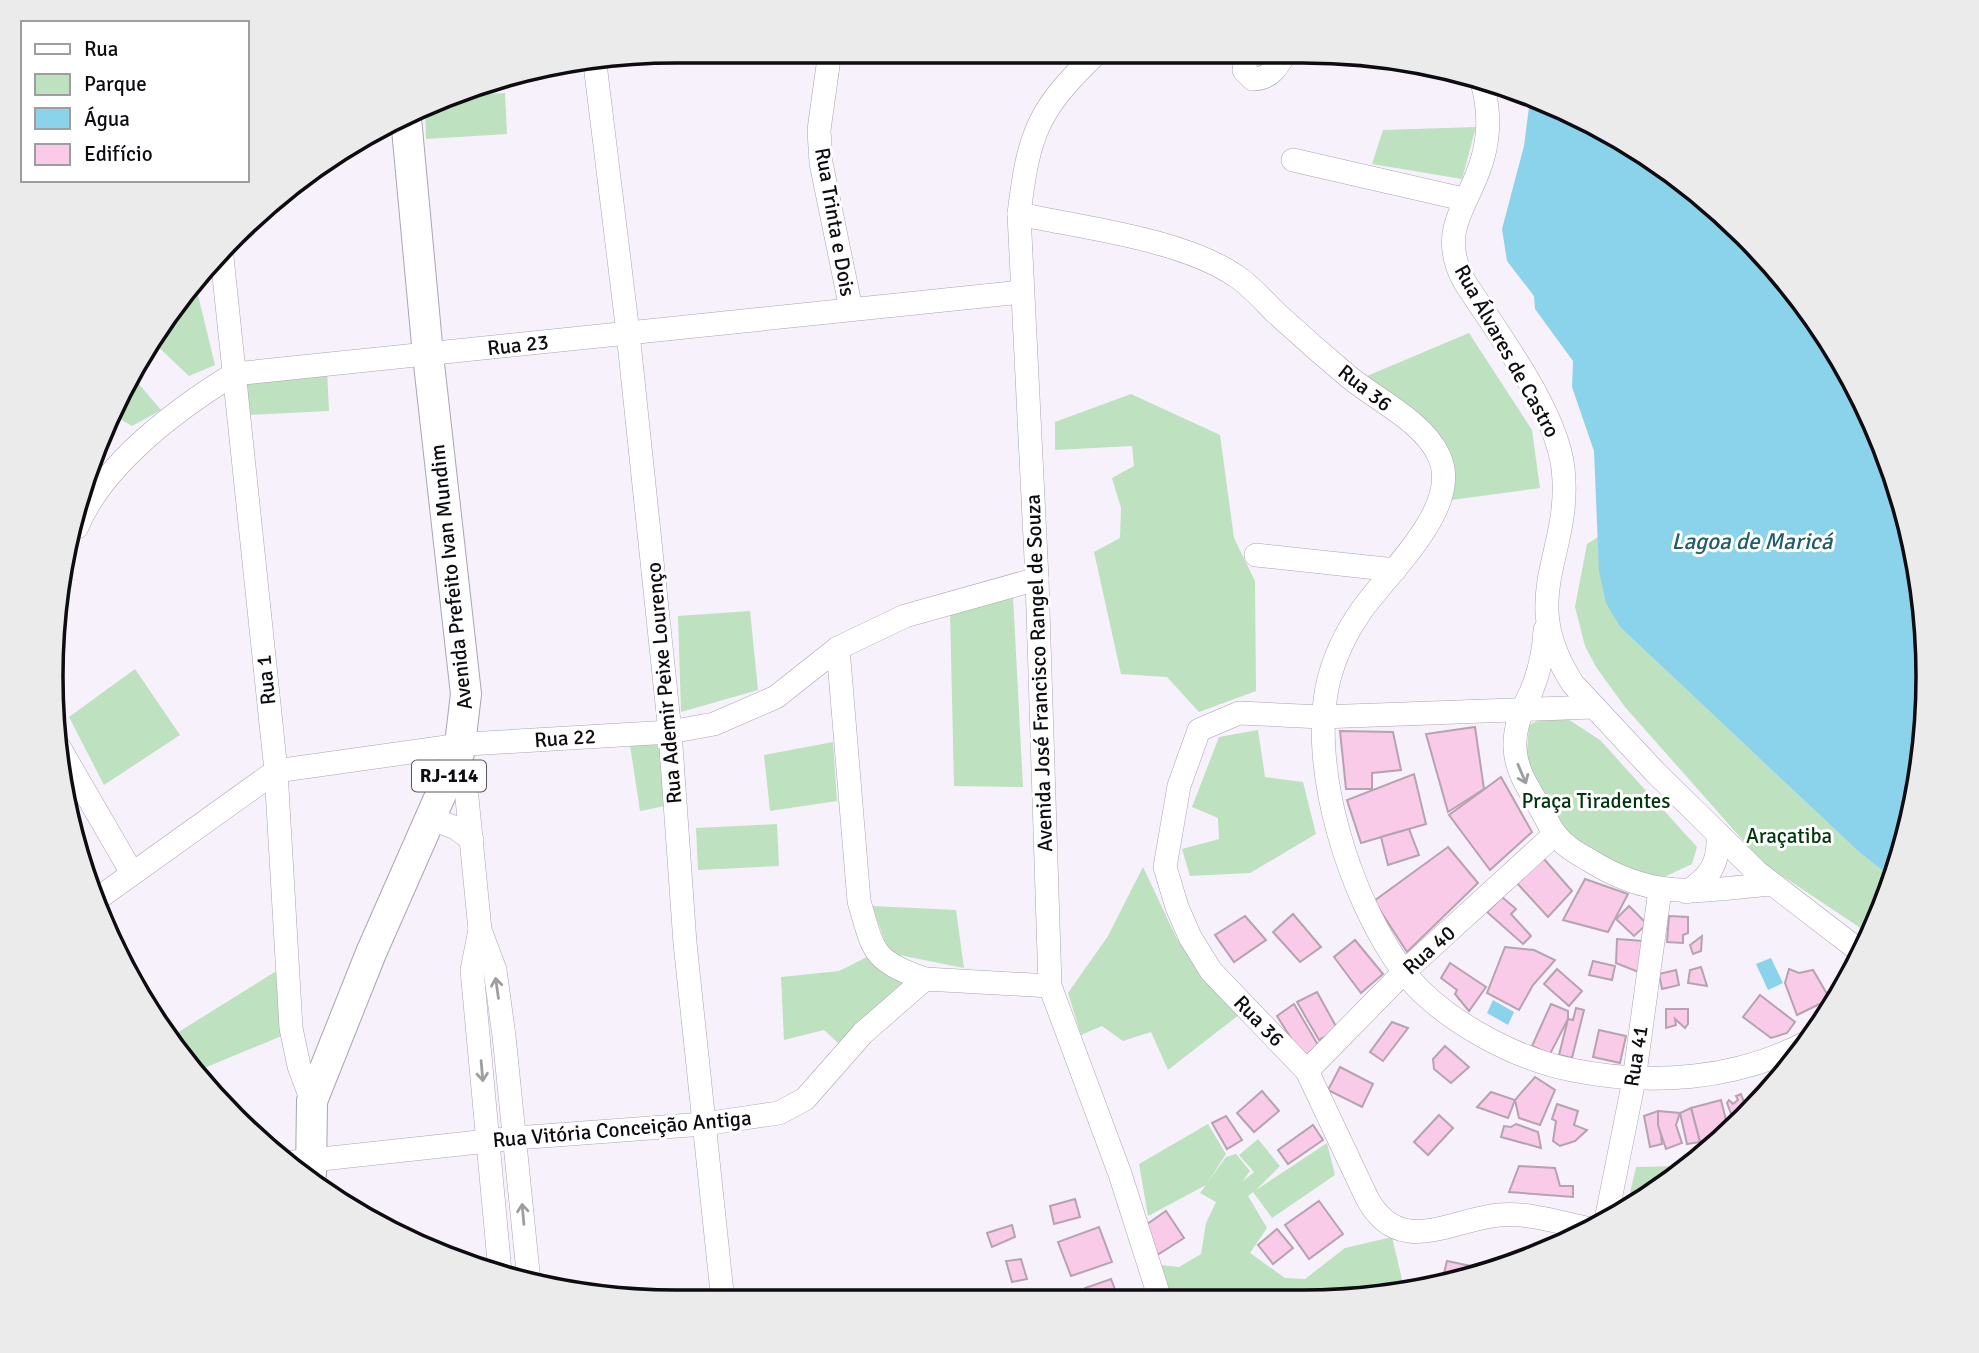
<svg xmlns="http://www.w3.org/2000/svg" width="1979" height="1353" font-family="Signika,sans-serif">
	<rect width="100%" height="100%" fill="#f7f1fc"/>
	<g fill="#bee1bf">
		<polygon points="505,93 507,134 426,139 425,109 451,96"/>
		<polygon points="1476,127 1462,179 1372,164 1383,130"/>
		<polygon points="195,283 215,365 189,376 153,342 180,295"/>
		<polygon points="1469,333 1532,430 1540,488 1451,500 1450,459 1367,376"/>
		<polygon points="327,370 329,411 248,415 246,374"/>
		<polygon points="133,377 161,410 132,426 112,414"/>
		<polygon points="1131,394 1220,435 1234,538 1255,581 1256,691 1199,712 1167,677 1121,674 1094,552 1120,538 1121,508 1112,478 1134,466 1132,446 1055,450 1055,422"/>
		<path d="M1598 537C1599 571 1602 597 1620 627L1859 852 1892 878 1881 916 1871 935 1763 863 1625 707 1596 667 1585 646 1575 607 1587 544Z"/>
		<polygon points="1013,596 1023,787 954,786 950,611"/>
		<polygon points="750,611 758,690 681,712 678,616"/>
		<polygon points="135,669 180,735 104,785 69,717"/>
		<polygon points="1557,712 1600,740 1697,847 1692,864 1662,878 1613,869 1562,830 1526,764 1529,725"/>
		<polygon points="1258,730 1265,777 1303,782 1316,834 1250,873 1190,876 1182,849 1219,839 1218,818 1192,807 1219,737"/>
		<polygon points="833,742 837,801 770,811 764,755"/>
		<polygon points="630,745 661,745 665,806 640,811"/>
		<polygon points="777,824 779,866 698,870 696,828"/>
		<polygon points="1143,867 1177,939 1240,1014 1168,1070 1151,1032 1123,1041 1102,1026 1081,1035 1068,993 1108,936"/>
		<polygon points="872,906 956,910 964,968 889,953"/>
		<polygon points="871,955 912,984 838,1043 824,1030 784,1040 781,977 839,971"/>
		<polygon points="278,970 284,1035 197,1071 180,1049 177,1033"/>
		<polygon points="1208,1124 1226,1154 1206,1185 1148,1216 1139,1164"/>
		<polygon points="1258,1139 1280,1166 1256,1190 1327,1143 1335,1175 1272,1218 1253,1192 1248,1196 1267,1228 1250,1253 1285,1278 1305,1279 1345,1248 1392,1237 1405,1292 1302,1302 1167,1302 1152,1264 1179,1267 1201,1254 1206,1223 1216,1202 1200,1193 1226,1157 1236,1154 1250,1171 1242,1182 1254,1172 1239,1155"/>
		<polygon points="1687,1166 1650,1197 1626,1210 1636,1167"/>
	</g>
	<g fill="#8ad3eb">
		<polygon points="1530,99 1580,115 1745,234 1823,329 1880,437 1916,554 1928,676 1916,798 1892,878 1859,852 1620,627 1606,603 1599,571 1594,451 1572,387 1573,361 1535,309 1534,296 1507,261 1502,229 1524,146"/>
		<polygon points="1771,958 1783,983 1768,990 1756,964"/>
		<polygon points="1493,1000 1514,1012 1508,1025 1487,1013"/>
	</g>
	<g fill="#f9cbe9" stroke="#b6a3af" stroke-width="2">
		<polygon points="1475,727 1484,789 1448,812 1426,734"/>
		<polygon points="1340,731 1393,732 1401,770 1372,773 1372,789 1346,789"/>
		<polygon points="1414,774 1426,824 1361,843 1347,800"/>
		<polygon points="1501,777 1532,832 1490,870 1449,815"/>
		<polygon points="1409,829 1419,855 1388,865 1381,837"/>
		<polygon points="1448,847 1478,883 1407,952 1374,901"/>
		<polygon points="1544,859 1572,891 1548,917 1515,881"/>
		<polygon points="1585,879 1628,894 1608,932 1563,920"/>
		<polygon points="1502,897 1516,909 1511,914 1531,936 1523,944 1487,912"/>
		<polygon points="1629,906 1647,924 1634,936 1616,919"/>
		<polygon points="1293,914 1321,947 1300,962 1273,932"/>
		<polygon points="1245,916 1266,940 1234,962 1215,935"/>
		<polygon points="1669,916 1688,917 1688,933 1683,935 1683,943 1667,942"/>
		<polygon points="1702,936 1701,951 1693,954 1690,945"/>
		<polygon points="1617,939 1643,941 1641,973 1616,963"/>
		<polygon points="1355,940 1383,974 1361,993 1334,957"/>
		<polygon points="1505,947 1534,950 1555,960 1533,985 1519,1010 1487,993"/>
		<polygon points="1593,961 1615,966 1612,980 1589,975"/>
		<polygon points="1450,963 1486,987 1469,1011 1455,994 1457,990 1441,978"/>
		<polygon points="1701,967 1707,986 1688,983 1690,970"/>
		<polygon points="1557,969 1582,991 1569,1006 1544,984"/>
		<polygon points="1789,969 1799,973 1813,970 1830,999 1797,1015 1785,983"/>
		<polygon points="1676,970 1679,985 1662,989 1659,974"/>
		<polygon points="1317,992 1338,1030 1319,1040 1297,1002"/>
		<polygon points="1760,995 1795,1022 1787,1033 1771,1038 1743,1017"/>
		<polygon points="1294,1004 1321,1050 1304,1059 1277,1016"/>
		<polygon points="1551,1004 1568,1011 1568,1019 1550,1054 1532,1046"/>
		<polygon points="1576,1008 1584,1010 1572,1058 1559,1055 1568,1019 1573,1020"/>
		<polygon points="1666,1009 1688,1009 1688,1024 1685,1028 1675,1019 1676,1025 1666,1028"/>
		<polygon points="1392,1022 1408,1028 1383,1061 1370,1052"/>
		<polygon points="1599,1030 1626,1036 1620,1063 1593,1057"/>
		<polygon points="1445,1046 1469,1067 1451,1083 1434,1069 1433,1059"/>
		<polygon points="1340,1067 1373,1084 1362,1107 1328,1090"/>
		<polygon points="1535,1077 1555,1090 1540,1125 1519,1118 1515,1100"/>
		<polygon points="1262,1091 1279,1111 1254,1132 1237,1113"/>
		<polygon points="1491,1092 1515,1100 1508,1118 1477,1107"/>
		<polygon points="1741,1094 1744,1102 1753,1098 1756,1106 1736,1127 1727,1103 1729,1100 1733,1104 1738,1100 1736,1096"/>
		<polygon points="1721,1100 1729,1132 1700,1142 1691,1108"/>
		<polygon points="1557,1104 1578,1111 1574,1125 1587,1130 1575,1141 1560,1146 1553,1141 1556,1121 1552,1119"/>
		<polygon points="1691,1108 1700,1142 1687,1144 1680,1113"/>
		<polygon points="1658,1111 1662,1144 1650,1147 1644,1116"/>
		<polygon points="1658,1111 1680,1113 1676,1125 1682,1143 1666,1149 1658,1125"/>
		<polygon points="1439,1115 1453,1128 1428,1155 1414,1142"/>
		<polygon points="1226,1116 1242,1140 1227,1149 1212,1123"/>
		<polygon points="1516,1124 1538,1132 1541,1148 1501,1137 1504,1126 1511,1127"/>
		<polygon points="1313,1125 1323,1140 1288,1164 1278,1150"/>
		<polygon points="1519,1166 1555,1168 1560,1186 1573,1186 1573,1197 1509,1192"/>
		<polygon points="1075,1199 1080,1217 1054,1224 1050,1206"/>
		<polygon points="1319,1201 1343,1234 1309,1259 1285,1225"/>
		<polygon points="1166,1211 1184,1238 1154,1257 1140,1229"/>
		<polygon points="1012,1225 1015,1237 992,1247 987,1233"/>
		<polygon points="1099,1227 1112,1262 1071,1276 1058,1242"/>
		<polygon points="1277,1229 1293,1248 1273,1264 1258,1245"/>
		<polygon points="1021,1259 1027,1279 1012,1282 1006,1261"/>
		<polygon points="1447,1261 1476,1267 1474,1275 1441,1285"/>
		<polygon points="1111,1279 1120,1302 1090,1302 1085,1288"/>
		<polygon points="1029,1291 1034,1302 1013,1302 1012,1300"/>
	</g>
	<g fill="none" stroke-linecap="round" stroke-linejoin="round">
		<g stroke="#aca2b4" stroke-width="24">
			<g id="minor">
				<polyline points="830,51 819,130 821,163 851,309"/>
				<path d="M1099 51C1038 109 1029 131 1019 214L1037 579 1050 986 1120 1174 1161 1302"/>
				<path d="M1248 51 1244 70 1253 79C1271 79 1279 65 1286 51"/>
				<polyline points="595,64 628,333 670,732 685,943 723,1302"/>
				<path d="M1482 82C1489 107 1490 132 1483 157 1471 204 1436 228 1464 281 1496 331 1556 409 1563 468 1573 555 1515 595 1573 684L1655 772 1757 872 1861 952"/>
				<polyline points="1293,160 1463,199"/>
				<path d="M1019 214C1084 228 1182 239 1236 276 1250 285 1263 300 1275 312 1299 334 1324 356 1349 377 1377 400 1424 422 1439 456 1463 507 1388 572 1361 611 1347 631 1335 656 1329 679 1307 766 1351 902 1404 972 1440 1019 1515 1059 1572 1070 1651 1086 1735 1080 1808 1042"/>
				<polyline points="222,257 276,771 291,1028 299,1066 312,1101"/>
				<path d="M77 527C103 464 177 409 234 374L1022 292"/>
				<polyline points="1256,555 1395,570"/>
				<path d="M1545 630C1544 650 1539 673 1531 692 1522 710 1514 727 1515 748 1516 770 1528 788 1539 806 1545 815 1549 826 1555 834 1564 846 1577 853 1589 860 1654 901 1699 891 1770 884"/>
				<path d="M838 648 859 901C874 953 872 960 925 979"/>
				<polyline points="59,747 132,873"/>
				<polyline points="459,753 467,798 480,930 495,970 504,1036 529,1282"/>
				<polyline points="430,818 456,828 472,840"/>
				<path d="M1687 892C1710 877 1719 864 1718 836"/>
				<polyline points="100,897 276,771 468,744 670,732 714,724 776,697 838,648 905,616 1037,579"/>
				<polyline points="480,930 472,970 500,1272"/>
				<polyline points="1307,1071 1404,972 1555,834"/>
				<polyline points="294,1162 516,1138 704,1124 779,1113 805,1099 863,1033 925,979 1050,986"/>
				<polyline points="1606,1220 1634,1080 1660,890"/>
				<path d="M1591 1229C1561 1223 1528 1212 1499 1215 1449 1220 1399 1258 1367 1198L1307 1071 1211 971 1190 937 1177 907 1165 867 1179 786 1199 730 1239 713 1321 717 1594 707"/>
			</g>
		</g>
		<g stroke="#aca2b4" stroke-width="32">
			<polyline id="major" points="311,1174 312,1101 371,953 459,753 466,694 428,355 406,118"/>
		</g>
		<use href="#minor" stroke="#fff" stroke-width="23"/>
		<use href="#major" stroke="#fff" stroke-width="30"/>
	</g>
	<defs><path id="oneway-shaft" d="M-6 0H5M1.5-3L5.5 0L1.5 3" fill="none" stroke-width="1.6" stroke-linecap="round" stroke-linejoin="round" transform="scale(1.75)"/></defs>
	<g stroke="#9f9da0">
		<use href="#oneway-shaft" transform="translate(1522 774) rotate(67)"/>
		<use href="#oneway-shaft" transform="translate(497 988) rotate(-98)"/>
		<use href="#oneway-shaft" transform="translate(482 1071) rotate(85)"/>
		<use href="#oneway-shaft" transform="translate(523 1214) rotate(-95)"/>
	</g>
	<g text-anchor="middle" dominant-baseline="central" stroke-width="6" stroke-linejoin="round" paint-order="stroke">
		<rect fill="#fff" stroke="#565458" stroke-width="2" x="412" y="760.5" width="74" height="31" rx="5"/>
		<g font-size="19" font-weight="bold" fill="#0e0b11">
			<text x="449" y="776">RJ-114</text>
		</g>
		<g font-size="21" fill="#0e0b11" stroke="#fff">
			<text transform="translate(835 222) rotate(80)">Rua Trinta e Dois</text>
			<text transform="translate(518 345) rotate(-6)">Rua 23</text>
			<text transform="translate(1507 351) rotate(61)">Rua Álvares de Castro</text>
			<text transform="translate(1365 388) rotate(38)">Rua 36</text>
			<text transform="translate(451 577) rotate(-96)">Avenida Prefeito Ivan Mundim</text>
			<text transform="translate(1039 673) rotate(-92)">Avenida José Francisco Rangel de Souza</text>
			<text transform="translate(266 680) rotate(-96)">Rua 1</text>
			<text transform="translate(664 683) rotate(-95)">Rua Ademir Peixe Lourenço</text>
			<text transform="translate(565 738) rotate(-4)">Rua 22</text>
			<text transform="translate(1429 950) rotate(-42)">Rua 40</text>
			<text transform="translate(1259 1021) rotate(46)">Rua 36</text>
			<text transform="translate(1636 1056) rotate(-81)">Rua 41</text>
			<text transform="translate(622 1129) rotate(-5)">Rua Vitória Conceição Antiga</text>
		</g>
		<g font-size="21" fill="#00360b" stroke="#fff">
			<text x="1596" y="801">Praça Tiradentes</text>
			<text x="1789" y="836">Araçatiba</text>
		</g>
		<g font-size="23" font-style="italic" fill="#215c6d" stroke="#fff">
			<text x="1752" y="541">Lagoa de Maricá</text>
		</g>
	</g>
	<path d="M0 0H1979V1353H0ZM676 63H1303A613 613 0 0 1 1916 676V677A613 613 0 0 1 1303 1290H676A613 613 0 0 1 63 677V676A613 613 0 0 1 676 63Z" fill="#ecebec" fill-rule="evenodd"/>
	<path fill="none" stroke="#0e0b11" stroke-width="3.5" d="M676 63H1303A613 613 0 0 1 1916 676V677A613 613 0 0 1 1303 1290H676A613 613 0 0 1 63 677V676A613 613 0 0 1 676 63Z"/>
	<rect x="21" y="21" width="228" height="161" fill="#ffffff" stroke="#9f9da0" stroke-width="2"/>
	<rect x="35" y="44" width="35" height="10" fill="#ffffff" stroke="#9f9da0" stroke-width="2"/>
	<text x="84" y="56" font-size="21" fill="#0e0b11">Rua</text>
	<rect x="35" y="74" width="35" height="21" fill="#bee1bf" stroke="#9f9da0" stroke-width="2"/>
	<text x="84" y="91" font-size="21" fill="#0e0b11">Parque</text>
	<rect x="35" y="108" width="35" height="21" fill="#8ad3eb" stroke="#9f9da0" stroke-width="2"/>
	<text x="84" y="126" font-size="21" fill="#0e0b11">Água</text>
	<rect x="35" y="144" width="35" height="21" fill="#f9cbe9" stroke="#9f9da0" stroke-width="2"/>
	<text x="84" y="161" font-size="21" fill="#0e0b11">Edifício</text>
</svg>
